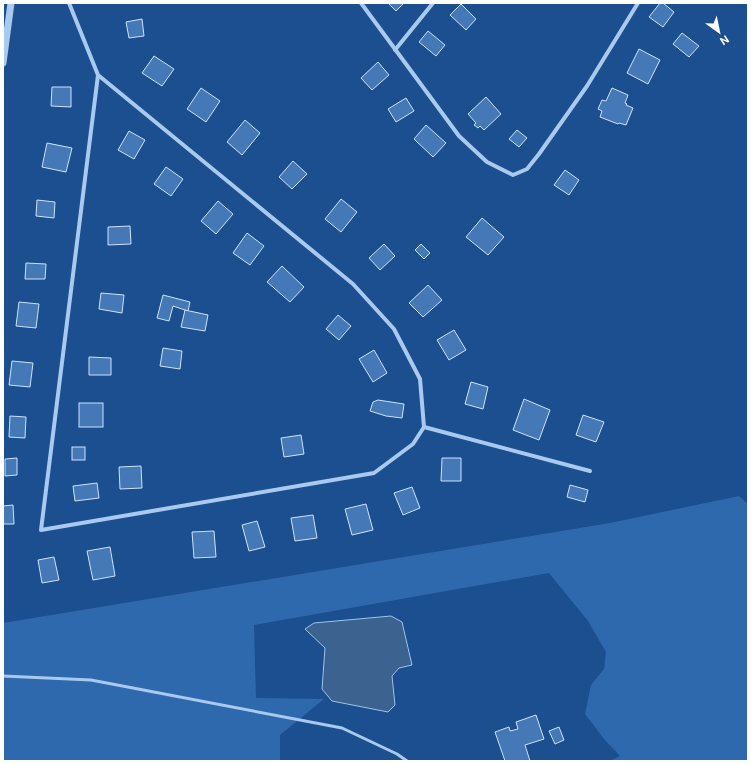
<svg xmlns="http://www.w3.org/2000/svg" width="751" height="764" font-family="'DM Sans',sans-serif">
	<rect width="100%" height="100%" fill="#1b4f8f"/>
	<polygon fill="#2e69ad" points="739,496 748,504 748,761 610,761 620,756 604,739 585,714 591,685 604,669 606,652 588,621 549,573 254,625 256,698 324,699 280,735 280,761 3,761 3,623 610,523"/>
	<polygon fill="#3c6290" stroke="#9cc4f0" points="391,616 402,622 412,665 399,668 392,676 395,705 388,712 332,701 322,689 325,648 305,629 314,623"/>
	<g fill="#4478b7" stroke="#cfe3fa">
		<polygon points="388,3 404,3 396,11"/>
		<polygon points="660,3 663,3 674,12 663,27 649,17"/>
		<polygon points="461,4 476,19 466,30 450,15"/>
		<polygon points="142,19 144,36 129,38 126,22"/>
		<polygon points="428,31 445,45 436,56 419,42"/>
		<polygon points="682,33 699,46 689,57 673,44"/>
		<polygon points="639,49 660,60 648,84 627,73"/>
		<polygon points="154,56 174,69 162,86 142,73"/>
		<polygon points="378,62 389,75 372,90 361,78"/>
		<polygon points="52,87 71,87 71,107 51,106"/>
		<polygon points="201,88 220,101 206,122 187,109"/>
		<polygon points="612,88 628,95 625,103 627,104 626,105 633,108 626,125 619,123 618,124 600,117 602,111 598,109 602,100 606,101"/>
		<polygon points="486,97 501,114 484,130 480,126 478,128 474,125 476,123 468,114"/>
		<polygon points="406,98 414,111 396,122 388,109"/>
		<polygon points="245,120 260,133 242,155 227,142"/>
		<polygon points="426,125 446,143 433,157 414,139"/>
		<polygon points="517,130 527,138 519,147 509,139"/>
		<polygon points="129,131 145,140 134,159 118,150"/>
		<polygon points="47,143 72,148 66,172 42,167"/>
		<polygon points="293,161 307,174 292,189 279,177"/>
		<polygon points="166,167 183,179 171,196 154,184"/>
		<polygon points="565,170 579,180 569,195 554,185"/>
		<polygon points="341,199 357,212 341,232 325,219"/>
		<polygon points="37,200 55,202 54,218 36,216"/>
		<polygon points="218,201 233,214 216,234 201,221"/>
		<polygon points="482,218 504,237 488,255 466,237"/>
		<polygon points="130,226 131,244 108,245 108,227"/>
		<polygon points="247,233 264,246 250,265 233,253"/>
		<polygon points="384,244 395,256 380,270 369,258"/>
		<polygon points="421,244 430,253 424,259 415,250"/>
		<polygon points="26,263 46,264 45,279 25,279"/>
		<polygon points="282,266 304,287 290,302 267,282"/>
		<polygon points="428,285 442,300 423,317 409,303"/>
		<polygon points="101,293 124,295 122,313 99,309"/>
		<polygon points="163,295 190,302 188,311 173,306 169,321 157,318"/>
		<polygon points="19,302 39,304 36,328 16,326"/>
		<polygon points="185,310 208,315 205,331 181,327"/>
		<polygon points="338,315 351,326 339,340 326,329"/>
		<polygon points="454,330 466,350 449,360 437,340"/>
		<polygon points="163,348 182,351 180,369 160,366"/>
		<polygon points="374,350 387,373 373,382 359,359"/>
		<polygon points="89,357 111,358 111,375 89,375"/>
		<polygon points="12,361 33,363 30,387 9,385"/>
		<polygon points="471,382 488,387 483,409 465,404"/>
		<polygon points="524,399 550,410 539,440 513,430"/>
		<polygon points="378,400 404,404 402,418 386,416 370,411 373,402"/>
		<rect x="79" y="403" width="24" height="24"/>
		<polygon points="583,415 604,422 596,442 576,435"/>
		<polygon points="10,416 26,417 25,438 9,437"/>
		<polygon points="301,435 304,454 284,457 281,438"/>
		<rect x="72" y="447" width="13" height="13"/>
		<polygon points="17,458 17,475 5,476 5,459"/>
		<polygon points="442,458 461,458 461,481 441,481"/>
		<polygon points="141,466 142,488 120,489 119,467"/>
		<polygon points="97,483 99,498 75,501 73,486"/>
		<polygon points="570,485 588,490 585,502 567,497"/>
		<polygon points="412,487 420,508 403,515 394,493"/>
		<polygon points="366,504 373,530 352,535 345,509"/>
		<polygon points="13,505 14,524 3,524 3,506"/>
		<polygon points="313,515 317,538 295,541 291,518"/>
		<polygon points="257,521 265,547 249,551 242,525"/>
		<polygon points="214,531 216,557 194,558 192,532"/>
		<polygon points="110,547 115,576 93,580 87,551"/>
		<polygon points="54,557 59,580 42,583 38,560"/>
		<polygon points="536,715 544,739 525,745 530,761 505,761 495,732 509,727 510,731 518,729 516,722"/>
		<polygon points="559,727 564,740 555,744 549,731"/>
	</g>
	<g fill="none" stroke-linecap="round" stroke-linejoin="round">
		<polyline stroke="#a9c9ee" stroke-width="3" points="3,676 91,680 342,728 397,754 407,761"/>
		<g stroke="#a9c9ee" stroke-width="4">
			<polyline points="69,3 98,75 41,530 374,473 413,444 424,427 420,379 394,329 353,284 98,75"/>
			<polyline points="361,3 459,136 487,162 513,175 527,169 539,154 587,86 638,3"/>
			<polyline points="395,50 433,3"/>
			<polyline points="424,427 590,471"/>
		</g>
		<polyline stroke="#a9c9ee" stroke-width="7" points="3,63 11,3"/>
	</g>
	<rect width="751" height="764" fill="none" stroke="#ffffff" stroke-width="8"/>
	<g transform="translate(719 32) rotate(147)" stroke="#1b4f8f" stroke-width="3" paint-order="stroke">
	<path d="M0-3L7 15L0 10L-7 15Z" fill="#ffffff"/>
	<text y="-6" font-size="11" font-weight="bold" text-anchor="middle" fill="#ffffff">N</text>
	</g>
</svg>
